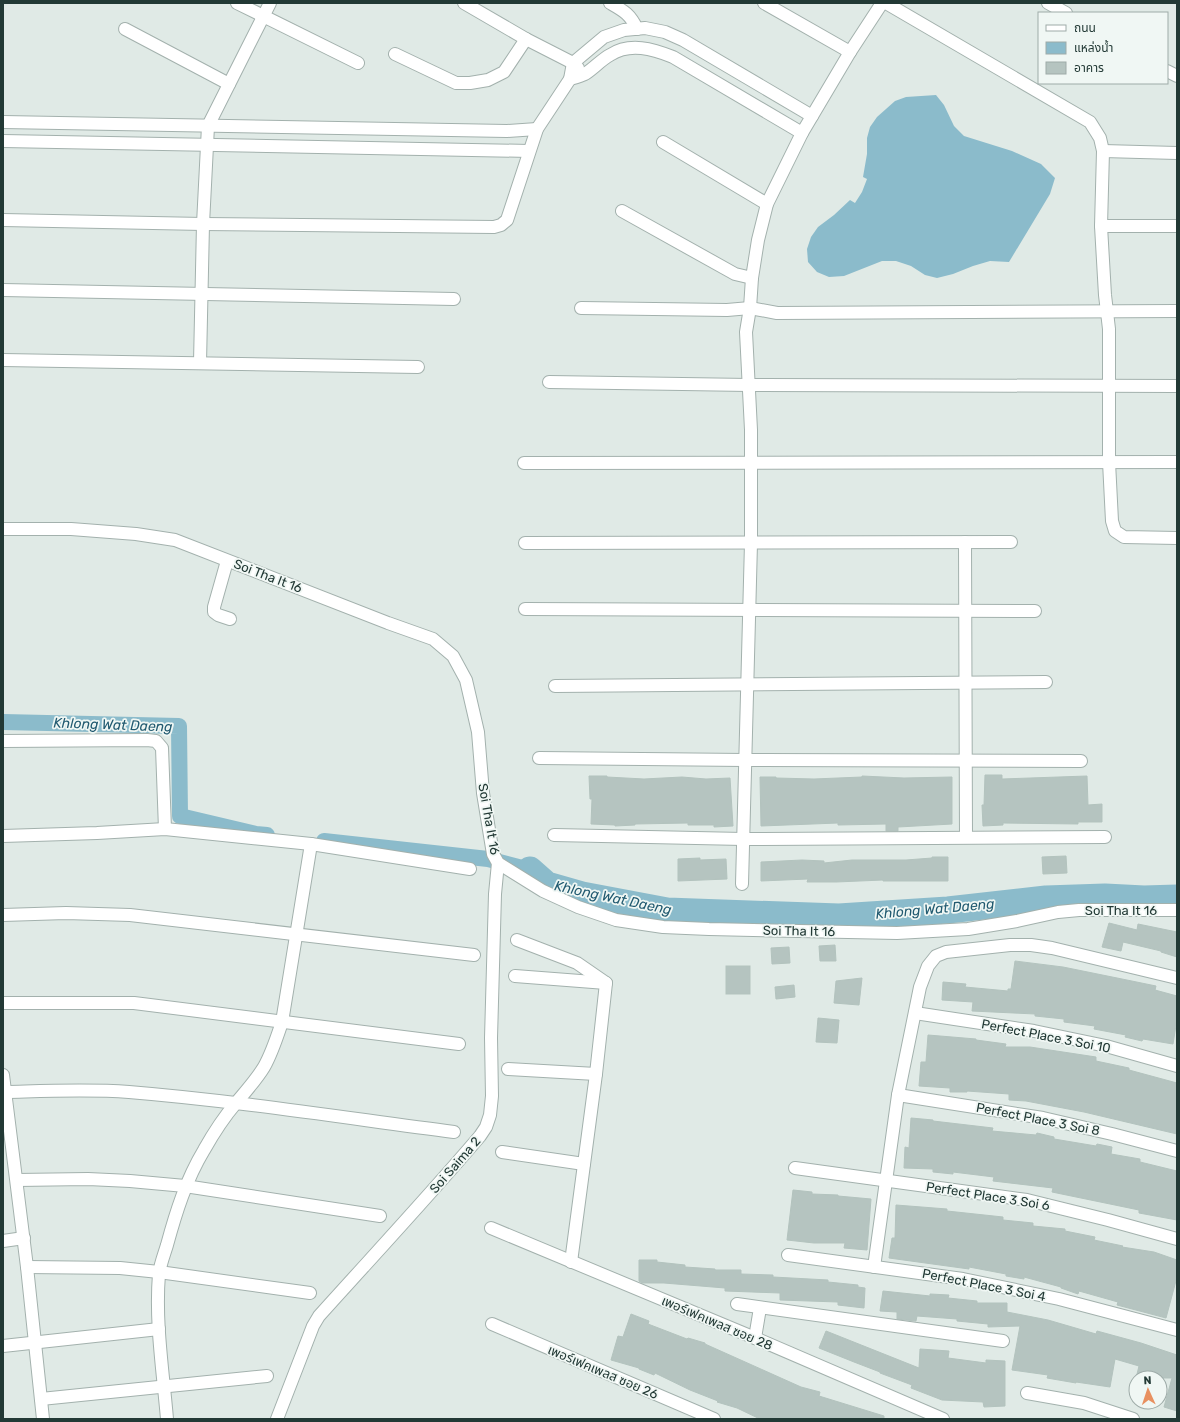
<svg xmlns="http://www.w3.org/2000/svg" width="1180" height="1422" font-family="Rubik,'Noto Sans Thai',sans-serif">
	<rect width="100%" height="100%" fill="#e0eae6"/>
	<polygon fill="#8bbbcb" points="936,95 944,105 954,126 964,136 1012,151 1041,164 1055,178 1050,194 1009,262 990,261 973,266 953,274 937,278 925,275 911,266 896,261 882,261 844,276 829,277 817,272 808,262 807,249 811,237 818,227 834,215 850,200 855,203 862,192 867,179 863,177 867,154 867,138 870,127 877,117 895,101 906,97"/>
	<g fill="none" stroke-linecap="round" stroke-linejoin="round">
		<g stroke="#8bbbcb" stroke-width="16">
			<polyline points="3,722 179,726 180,816 256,834 267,835"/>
			<polyline points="324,841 488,859 530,870"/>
		</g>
		<polyline stroke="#8bbbcb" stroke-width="27" points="530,870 547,885 582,895 667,911 839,917 948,910 1046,899 1105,897 1144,899 1177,898"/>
	</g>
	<g fill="#b5c4c0" stroke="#b3c3be">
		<polygon points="985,775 1002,775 1002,779 1087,776 1088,805 1102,804 1102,822 1078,822 1078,824 1003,823 1003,825 983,826 982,805 984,805"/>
		<polygon points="589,776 607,776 607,777 644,779 682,777 706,779 730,778 733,826 714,827 714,825 688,825 688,823 635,824 635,825 615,826 615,825 591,824 592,799 590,799"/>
		<polygon points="862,776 904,778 952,777 952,824 898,827 898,831 886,831 886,824 838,825 838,823 761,826 760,777 776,777 776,778 814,779 862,777"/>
		<polygon points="1066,856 1067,873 1043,874 1042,857"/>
		<polygon points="932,857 948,857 948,881 883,881 883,880 836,882 807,882 808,879 761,881 761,862 802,860 824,861 824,863 852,860 906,860 932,858"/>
		<polygon points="700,858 700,860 726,859 727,879 678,881 678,859"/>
		<polygon points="1109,923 1137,930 1138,924 1177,932 1177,957 1161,952 1161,951 1123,942 1121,951 1102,947"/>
		<polygon points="835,945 836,961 820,961 819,946"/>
		<polygon points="789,947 790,963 772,964 771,948"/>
		<polygon points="1015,961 1063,967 1122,979 1156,986 1155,990 1177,996 1177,1019 1173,1044 1143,1039 1142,1041 1125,1037 1126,1035 1094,1029 1095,1026 1064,1022 1064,1019 1035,1016 1035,1014 972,1011 973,1002 942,1000 943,982 966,984 965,987 1008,991 1008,989 1011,989"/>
		<rect x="726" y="966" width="24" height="28"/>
		<polygon points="862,978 859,1005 834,1003 836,981"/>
		<polygon points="794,985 795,997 776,999 775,987"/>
		<polygon points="818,1018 839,1020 837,1043 816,1042"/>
		<polygon points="928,1035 976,1039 976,1040 1006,1044 1005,1047 1030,1047 1096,1057 1096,1061 1129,1068 1129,1070 1177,1083 1177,1134 1084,1112 1026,1101 1009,1100 1009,1094 967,1091 967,1092 950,1092 950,1088 919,1086 921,1062 926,1062"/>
		<polygon points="911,1118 933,1120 933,1121 993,1128 992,1131 1036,1135 1037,1133 1054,1137 1054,1139 1096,1146 1097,1144 1112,1147 1111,1154 1140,1159 1140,1162 1177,1171 1177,1220 1139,1213 1139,1210 1052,1192 1053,1188 993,1181 994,1177 953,1172 953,1174 933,1172 933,1169 904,1168 905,1147 909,1148"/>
		<polygon points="793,1190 812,1192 812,1194 838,1195 838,1196 871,1199 867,1250 844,1248 845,1243 814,1243 787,1240"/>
		<polygon points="896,1205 947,1209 947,1211 1003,1217 1003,1220 1033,1223 1033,1226 1065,1229 1065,1231 1095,1237 1094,1240 1123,1246 1122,1247 1154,1252 1177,1260 1177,1277 1166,1318 1117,1305 1118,1302 1079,1291 1078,1294 1061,1288 1061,1287 1024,1277 1024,1279 1006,1276 1006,1274 969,1267 969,1269 889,1258 892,1238 895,1238"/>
		<polygon points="639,1260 657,1260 657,1262 685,1265 685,1267 715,1269 715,1270 741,1270 741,1274 773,1275 773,1277 828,1280 828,1282 858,1285 858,1287 865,1288 864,1308 838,1305 838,1302 780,1300 780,1293 725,1291 725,1288 664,1283 642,1283 639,1281"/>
		<polygon points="883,1291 930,1296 930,1294 949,1295 948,1298 977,1301 977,1303 1007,1303 1007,1312 1048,1320 1096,1334 1097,1331 1141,1343 1177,1355 1177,1411 1164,1407 1172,1378 1136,1378 1139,1366 1115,1359 1110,1387 1076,1382 1076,1383 1047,1378 1048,1375 1012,1370 1020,1326 988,1327 988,1324 957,1321 957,1319 917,1316 916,1321 897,1319 897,1312 880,1311"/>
		<polygon points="631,1314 649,1321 648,1324 687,1339 688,1338 705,1343 705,1344 801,1387 820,1392 819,1396 884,1416 884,1419 760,1419 737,1408 717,1402 718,1401 690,1390 655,1373 654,1375 639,1369 639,1368 611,1360 618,1336 623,1337"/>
		<polygon points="826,1331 919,1368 920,1349 949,1351 948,1358 986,1363 986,1360 1005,1361 1005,1406 984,1407 983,1402 942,1400 911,1388 912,1385 880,1373 880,1372 854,1362 819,1348"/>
	</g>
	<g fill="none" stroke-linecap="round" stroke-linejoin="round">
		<g stroke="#a3b1ad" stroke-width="14">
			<g id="minor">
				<polyline points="237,3 358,63"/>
				<polyline points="464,3 526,39 573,63 578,68"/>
				<path d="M610 3C624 11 630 14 637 29"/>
				<polyline points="764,3 850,52"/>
				<polyline points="886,3 1090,122 1100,138 1103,151 1101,226 1105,295 1109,329 1109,462 1112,521 1115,531 1124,537 1177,538"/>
				<polyline points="1048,3 1066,13"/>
				<polyline points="125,29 229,84"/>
				<polyline points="395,54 456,83 470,83 488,80 504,72 526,39"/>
				<polyline points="1167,71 1177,76"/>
				<path d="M570 79C575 78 580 76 585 74 594 68 601 60 610 55 630 42 653 49 673 57L802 133"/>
				<polyline points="3,122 507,131 537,129"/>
				<polyline points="3,141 529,151"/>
				<polyline points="663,142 767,204"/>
				<polyline points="1103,151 1177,153"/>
				<polyline points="622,211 735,274 752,278"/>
				<polyline points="3,220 203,224 494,227 501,225 507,220 537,129 570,79 573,63 604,37 624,30 645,28 665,32 683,40 812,116"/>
				<polyline points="1101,226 1177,226"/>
				<polyline points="3,290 454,299"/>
				<polyline points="581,308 727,310 750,308 777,313 1177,311"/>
				<polyline points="3,360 418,367"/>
				<polyline points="200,363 203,224 208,126 270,3"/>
				<polyline points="549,382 749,385 1177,386"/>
				<polyline points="524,463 1177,462"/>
				<polyline points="3,529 71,529 136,534 175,540 388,623 433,639 453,656 466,680 478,732 483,793 493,854 498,863 543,891 578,907 616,920 663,927 709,929 897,933 968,929 1017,921 1058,912 1079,910 1177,910"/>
				<polyline points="965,542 966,837"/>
				<polyline points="525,543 1011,542"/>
				<polyline points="227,561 214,607 214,612 218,615 230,619"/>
				<polyline points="525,609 1035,611"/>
				<polyline points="555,686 1046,682"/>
				<polyline points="3,741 147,740 156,741 162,748 165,829"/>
				<polyline points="539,758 745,760 1081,761"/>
				<polyline points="554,835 743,839 1105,837"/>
				<polyline points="3,836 97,833 165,829 311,844 470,869"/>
				<polyline points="742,884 751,543 751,430 746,332 750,308 752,278 758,240 767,204 802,133 850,52 882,3"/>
				<polyline points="3,915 66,913 130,915 474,955"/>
				<polyline points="517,940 577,963 606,983 596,1074 571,1262"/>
				<polyline points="515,976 606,983"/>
				<polyline points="3,1003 134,1003 459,1044"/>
				<polyline points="915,1013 1034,1031 1106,1046 1177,1066"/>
				<polyline points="508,1069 596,1074"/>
				<polyline points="3,1075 27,1267 43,1419"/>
				<path d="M5 1092C46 1091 88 1089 129 1092 238 1101 346 1118 454 1132"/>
				<polyline points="898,1095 1043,1118 1112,1134 1177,1151"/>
				<polyline points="502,1152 584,1164"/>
				<polyline points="795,1168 1027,1200 1108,1220 1177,1239"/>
				<polyline points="17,1180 88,1179 130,1181 185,1186 380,1216"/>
				<polyline points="491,1228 755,1338 943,1419"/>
				<polyline points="3,1241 24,1238"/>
				<polyline points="788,1255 963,1279 1059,1299 1177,1330"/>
				<polyline points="27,1267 120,1268 159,1272 310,1293"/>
				<polyline points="874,1267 898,1095 920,987 928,966 936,956 946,952 1010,945 1031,945 1052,948 1177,978"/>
				<polyline points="737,1304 1003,1341"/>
				<polyline points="492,1324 714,1419"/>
				<polyline points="755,1338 760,1308"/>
				<polyline points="3,1346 159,1329"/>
				<polyline points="1027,1393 1084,1403 1133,1419"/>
				<polyline points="41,1399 267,1376"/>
				<path d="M167 1419C163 1371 155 1322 159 1274 160 1265 164 1255 167 1245 176 1212 186 1180 204 1150 213 1134 224 1117 236 1103 246 1091 256 1080 264 1067 272 1053 277 1037 282 1022L311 844"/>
				<path d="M277 1419 313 1326 319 1316C373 1256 428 1197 480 1136L486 1127 490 1115 492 1096 491 1038 495 894 498 863"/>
			</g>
		</g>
		<use href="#minor" stroke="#fff" stroke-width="12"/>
	</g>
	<g text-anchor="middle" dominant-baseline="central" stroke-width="3.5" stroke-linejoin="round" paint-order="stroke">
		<g font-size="13" fill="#223935" stroke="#f0f7f4">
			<text transform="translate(268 576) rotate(21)">Soi Tha It 16</text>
			<text transform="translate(489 819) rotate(80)">Soi Tha It 16</text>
			<text x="1121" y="910">Soi Tha It 16</text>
			<text transform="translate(799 931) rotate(1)">Soi Tha It 16</text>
			<text transform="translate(1046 1036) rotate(11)">Perfect Place 3 Soi 10</text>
			<text transform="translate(1038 1119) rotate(11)">Perfect Place 3 Soi 8</text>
			<text transform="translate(455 1165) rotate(-49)">Soi Saima 2</text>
			<text transform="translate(988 1196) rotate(9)">Perfect Place 3 Soi 6</text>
			<text transform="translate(984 1285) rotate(11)">Perfect Place 3 Soi 4</text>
			<text transform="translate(717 1323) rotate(23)">เพอร์เฟคเพลส ซอย 28</text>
			<text transform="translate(603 1372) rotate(23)">เพอร์เฟคเพลส ซอย 26</text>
		</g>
		<g font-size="14" font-style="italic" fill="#215a70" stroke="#f0f7f4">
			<text transform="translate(113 725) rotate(2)">Khlong Wat Daeng</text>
			<text transform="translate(613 898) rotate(12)">Khlong Wat Daeng</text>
			<text transform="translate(935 909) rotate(-5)">Khlong Wat Daeng</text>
		</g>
	</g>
	<rect width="1180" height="1422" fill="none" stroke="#223935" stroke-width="8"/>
	<rect x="1038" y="12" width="130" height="72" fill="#f0f7f4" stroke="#9eaba8"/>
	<rect x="1046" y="25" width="20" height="6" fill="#ffffff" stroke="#9eaba8"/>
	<text x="1074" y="32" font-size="12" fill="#223935">ถนน</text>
	<rect x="1046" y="42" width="20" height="12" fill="#8bbbcb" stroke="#9eaba8"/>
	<text x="1074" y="52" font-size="12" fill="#223935">แหล่งน้ำ</text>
	<rect x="1046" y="62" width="20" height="12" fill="#b5c4c0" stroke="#9eaba8"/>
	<text x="1074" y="72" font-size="12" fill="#223935">อาคาร</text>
	<g transform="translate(1148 1390) rotate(357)"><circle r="19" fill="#f0f7f4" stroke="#9eaba8"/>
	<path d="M0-3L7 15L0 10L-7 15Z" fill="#e89060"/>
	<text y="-6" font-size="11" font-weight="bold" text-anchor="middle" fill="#223935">N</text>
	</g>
</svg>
